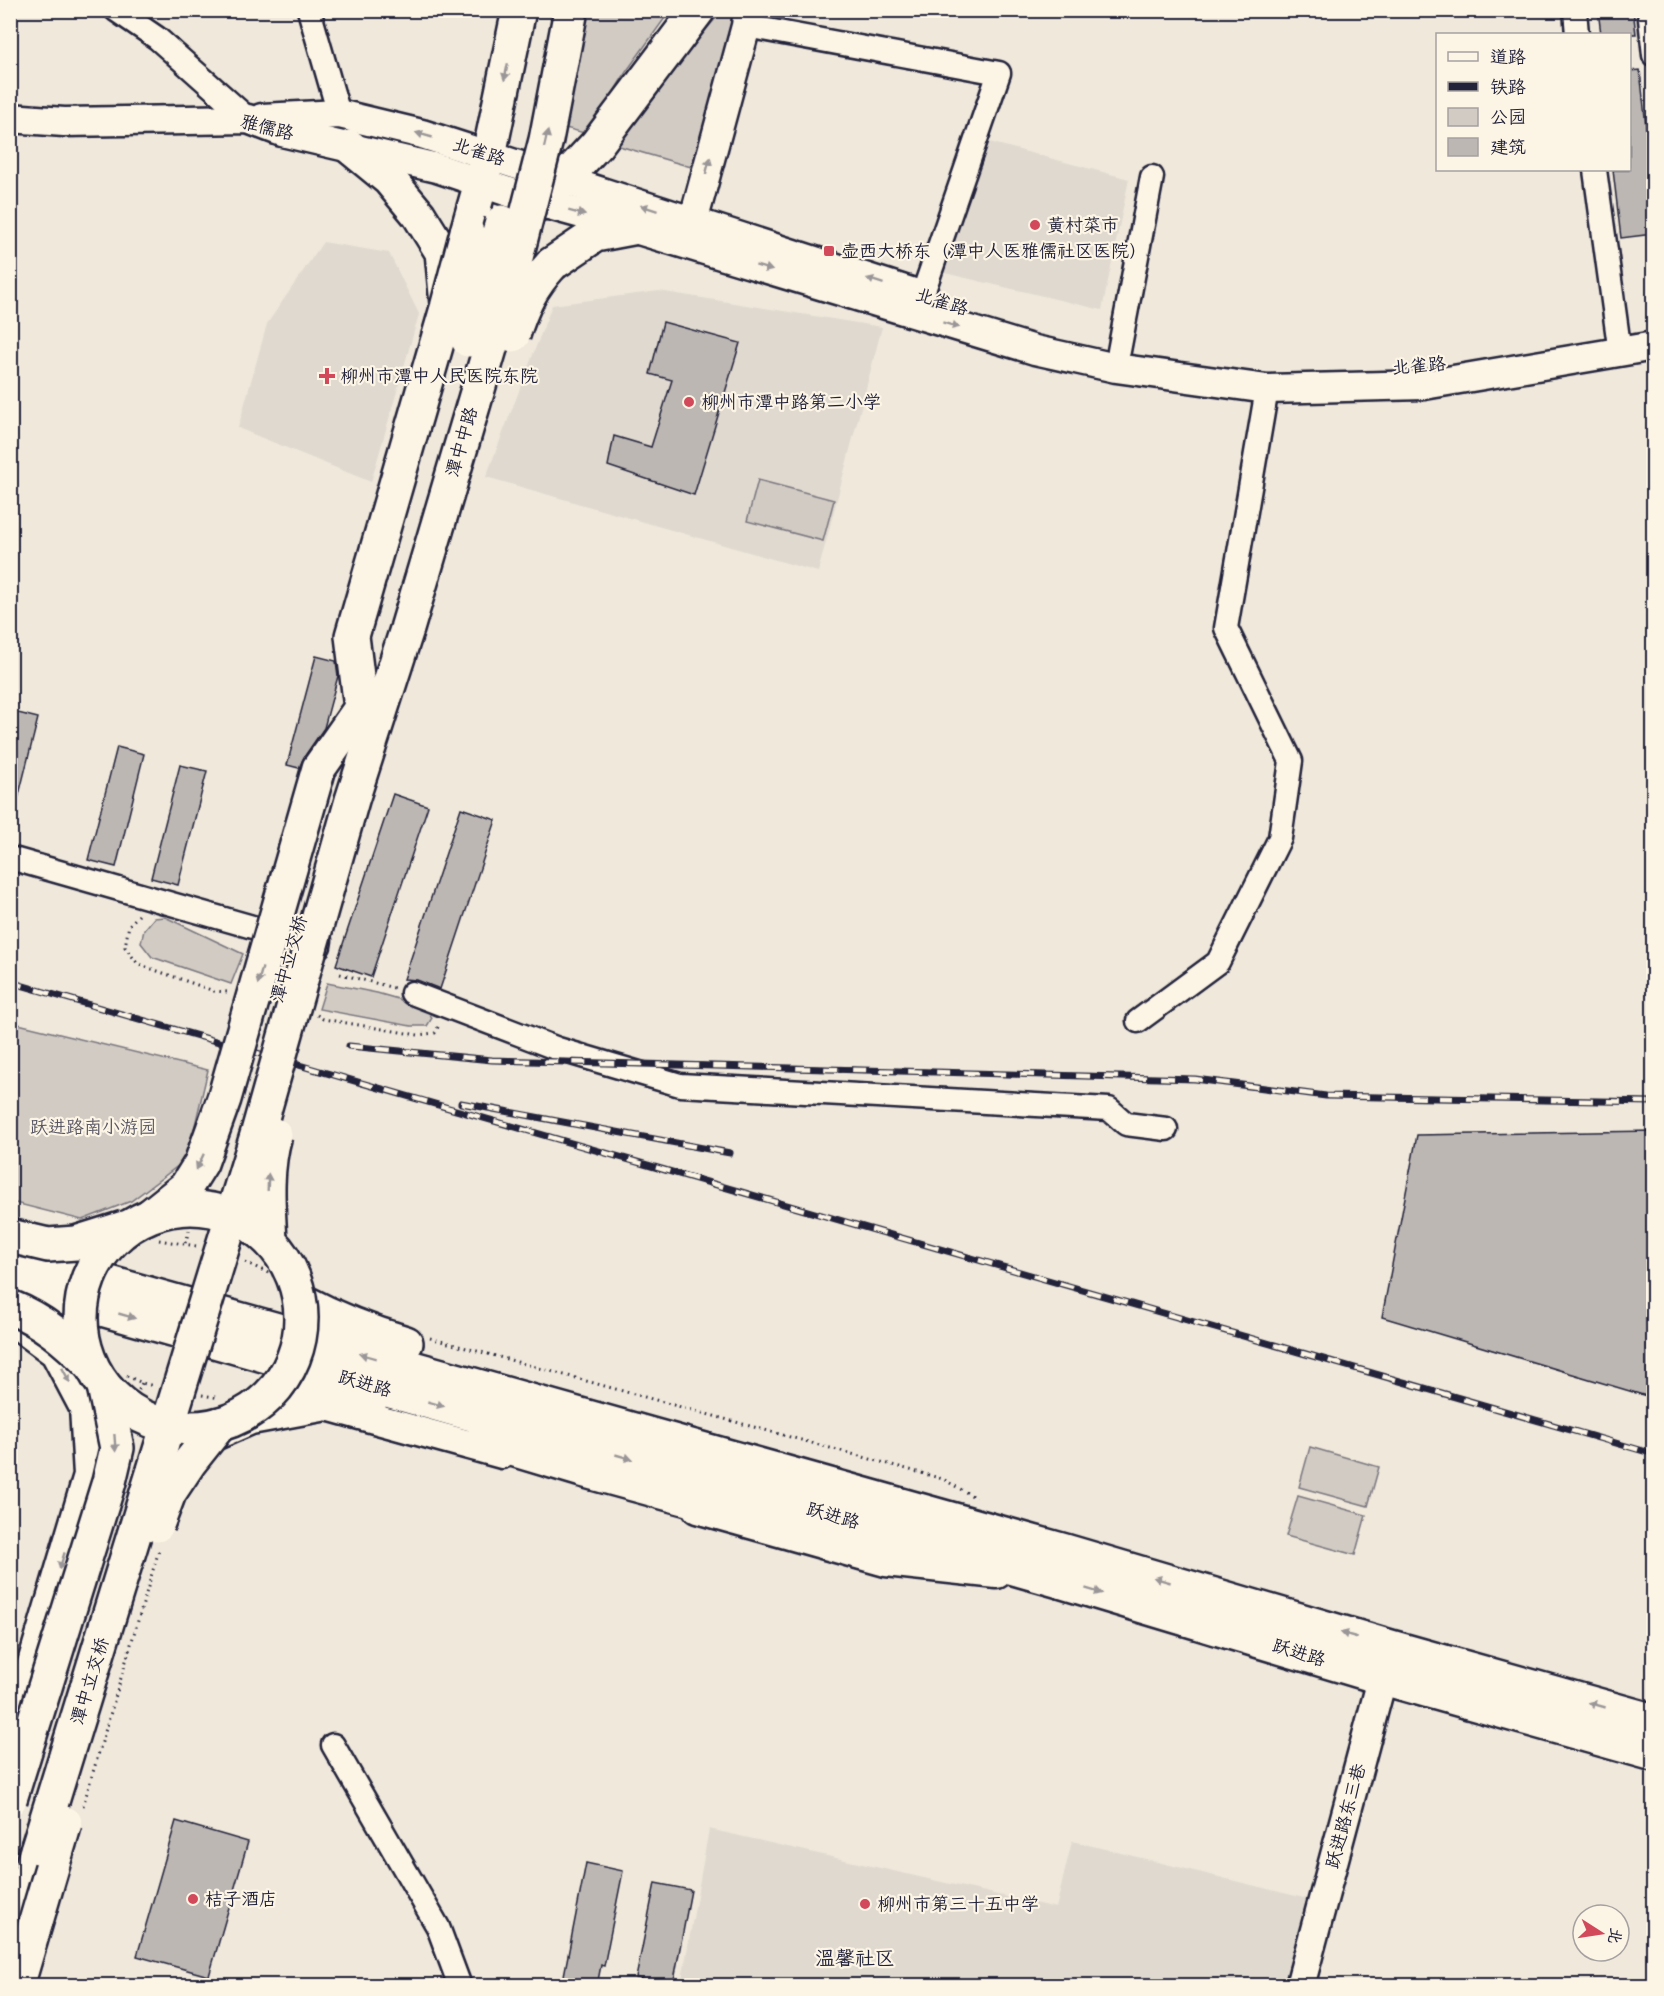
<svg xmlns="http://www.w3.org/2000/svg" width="1664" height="1996" font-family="Pangolin,'LXGW WenKai TC',sans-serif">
	<rect width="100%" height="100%" fill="#efe8db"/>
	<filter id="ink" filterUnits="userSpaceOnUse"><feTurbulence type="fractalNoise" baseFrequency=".0167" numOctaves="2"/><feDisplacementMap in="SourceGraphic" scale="12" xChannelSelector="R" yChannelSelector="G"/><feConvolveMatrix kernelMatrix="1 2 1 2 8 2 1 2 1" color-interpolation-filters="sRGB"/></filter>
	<g filter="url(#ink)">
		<g fill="#e0d9cf">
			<polygon points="982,140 1129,179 1102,310 932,270"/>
			<polygon points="323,242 389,253 419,314 371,482 238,428 267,324"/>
			<polygon points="659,291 882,327 818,572 486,477 552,305"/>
			<polygon points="709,1829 1056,1908 1072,1841 1308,1899 1285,1985 681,1985"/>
		</g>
		<g fill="#d1cbc3" stroke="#7a767f" stroke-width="1.5">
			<polygon points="585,11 670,11 626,72 588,134 558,126"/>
			<polygon points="722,11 734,11 698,169 609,143"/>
			<polygon points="758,480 834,500 823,541 747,521"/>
			<polygon points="165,917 243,954 231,984 152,957 141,943 144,930 154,918"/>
			<polygon points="327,983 377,993 426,1007 432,1018 427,1026 411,1026 319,1009"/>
			<polygon points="10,1022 208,1070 187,1159 131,1201 82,1220 11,1202"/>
			<polygon points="1310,1447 1379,1467 1368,1506 1299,1487"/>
			<polygon points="1298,1496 1366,1515 1355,1555 1286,1536"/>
		</g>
		<g fill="#bcb7b3" stroke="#22223b" stroke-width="1.5">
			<polygon points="1598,10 1633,10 1636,34 1601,34"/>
			<polygon points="1640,70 1648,145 1650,145 1653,169 1653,234 1621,238 1613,170 1629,170 1629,71"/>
			<polygon points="663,322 740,343 694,495 608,466 614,436 651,447 672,380 650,374"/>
			<polygon points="316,656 336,661 338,676 324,728 304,757 299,768 287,765"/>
			<polygon points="10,711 38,718 16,807 10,806"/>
			<polygon points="117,747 144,754 116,867 88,860"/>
			<polygon points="180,765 207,771 178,885 151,878"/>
			<polygon points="393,794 428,806 371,977 336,965"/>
			<polygon points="461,808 496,820 440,989 417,980 404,979"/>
			<polygon points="1653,1131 1653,1398 1382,1317 1417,1135"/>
			<polygon points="176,1821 248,1842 209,1976 137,1956"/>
			<polygon points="586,1863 623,1871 604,1966 601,1965 597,1986 562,1986"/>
			<polygon points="655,1883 691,1890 673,1985 636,1978"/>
		</g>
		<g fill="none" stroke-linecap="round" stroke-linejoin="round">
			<g stroke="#22223b" stroke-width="27">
				<g id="minor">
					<polyline points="116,10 157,38 248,119"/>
					<polyline points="309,10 339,114"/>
					<polyline points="1575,10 1577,34"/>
					<polyline points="1649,10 1654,55"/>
					<polyline points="746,26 999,73 922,296"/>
					<polyline points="1595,170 1620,353"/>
					<polyline points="1119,351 1152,177"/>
					<polyline points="10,858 319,946 320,940"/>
					<polyline points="412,993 558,1049 680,1085 1109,1109 1126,1124 1166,1129"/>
					<polyline points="1138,1021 1218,962 1280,838 1291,761 1226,628 1267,389"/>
					<polyline points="333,1745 438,1927 460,1986"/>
				</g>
			</g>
			<g stroke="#22223b" stroke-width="33">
				<g id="tertiary">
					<polyline points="10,118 64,122 248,119 282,132 437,168 542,203 632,228 1035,350 1116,368 1267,389 1424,385 1654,346"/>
					<polyline points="262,118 339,114 422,134 914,293"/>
					<polyline points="693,222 746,26 748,10"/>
					<polyline points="201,1442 251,1420 327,1406 502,1454"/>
					<polyline points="697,1509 886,1562 997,1574"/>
					<polyline points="10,1737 88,1475 84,1408 55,1353 12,1321"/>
					<polyline points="1300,1986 1388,1657"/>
				</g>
			</g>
			<g stroke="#22223b" stroke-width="38">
				<g id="primary">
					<polyline points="350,147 389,179 419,215 442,252 447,304"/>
					<polyline points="542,203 597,144 698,10"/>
					<polyline points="467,232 489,155 519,10"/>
					<polyline points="552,264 595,235 632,228"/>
					<polyline points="10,1255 1065,1551 1391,1647 1654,1721"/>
					<polyline points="10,1283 1056,1580 1383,1678 1654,1754"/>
					<path d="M300 1300C334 1318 368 1332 406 1343"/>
					<polyline points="265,1400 293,1396 340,1397 369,1406"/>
					<polyline points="482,1440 582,1470 721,1508"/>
					<polyline points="10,1938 38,1847"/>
				</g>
			</g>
			<g stroke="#22223b" stroke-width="3" stroke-dasharray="1.5 4.5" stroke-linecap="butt">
				<polyline points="139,915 129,925 125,947 138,964 214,991 228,992"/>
				<polyline points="340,974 394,988"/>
				<polyline points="317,1015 323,1019 418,1035 435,1033 440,1023"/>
				<polyline points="159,1240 196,1246"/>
				<polyline points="185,1243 195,1213"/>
				<polyline points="245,1262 285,1281"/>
				<polyline points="430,1338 943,1479 976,1498"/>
				<polyline points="127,1376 142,1383 154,1386"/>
				<polyline points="202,1395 219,1398"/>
				<polyline points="134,1401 142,1383"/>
				<polyline points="83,1806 159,1550"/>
			</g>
			<use href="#minor" stroke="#fcf5e5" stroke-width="22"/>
			<use href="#tertiary" stroke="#fcf5e5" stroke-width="28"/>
			<use href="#primary" stroke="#fcf5e5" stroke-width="33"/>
			<g stroke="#22223b" stroke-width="7">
				<g id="rail">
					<polyline points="10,982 1654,1454"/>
					<polyline points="349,1046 492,1060 1195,1079 1326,1096 1654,1102"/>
					<polyline points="461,1103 730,1153"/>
				</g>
			</g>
			<use href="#rail" stroke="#fcf5e5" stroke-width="4.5" stroke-dasharray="14" stroke-linecap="butt"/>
			<g stroke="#22223b" stroke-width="38" stroke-linecap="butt">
				<g id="primary-bridge">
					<path d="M513 335C522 306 531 287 552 264"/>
					<polyline points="468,340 502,222"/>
					<circle cx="191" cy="1318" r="110"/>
					<polyline points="151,1215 186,1187 201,1163 224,1099 319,768 361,708 352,636 447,308 467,232"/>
					<polyline points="10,1236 48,1245 76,1243 124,1228"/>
					<path d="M270 1241C268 1205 265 1170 275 1135"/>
					<path d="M10 1307C43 1320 67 1341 91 1365"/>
					<polyline points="157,1525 169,1493 189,1463 220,1424"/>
					<polyline points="10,1799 109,1482 117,1448 104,1386"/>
					<polyline points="38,1847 258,1132 352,800 407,629 510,281 546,140 571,10"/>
					<polyline points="17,1986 65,1823"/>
				</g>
			</g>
			<use href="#primary-bridge" stroke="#fcf5e5" stroke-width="33"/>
		</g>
		<defs><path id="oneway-solid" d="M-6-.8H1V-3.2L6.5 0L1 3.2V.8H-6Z" transform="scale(1.5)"/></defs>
		<g fill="#9a9698">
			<use href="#oneway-solid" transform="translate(506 72) rotate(102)"/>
			<use href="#oneway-solid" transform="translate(424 135) rotate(-164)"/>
			<use href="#oneway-solid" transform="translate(546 139) rotate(-77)"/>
			<use href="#oneway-solid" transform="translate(708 166) rotate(-75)"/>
			<use href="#oneway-solid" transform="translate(649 208) rotate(-162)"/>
			<use href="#oneway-solid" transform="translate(577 213) rotate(15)"/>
			<use href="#oneway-solid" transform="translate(764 268) rotate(17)"/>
			<use href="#oneway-solid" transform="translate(875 281) rotate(-162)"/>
			<use href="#oneway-solid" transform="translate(951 325) rotate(17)"/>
			<use href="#oneway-solid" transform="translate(260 976) rotate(106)"/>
			<use href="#oneway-solid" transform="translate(200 1162) rotate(115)"/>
			<use href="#oneway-solid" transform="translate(268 1182) rotate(-88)"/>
			<use href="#oneway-solid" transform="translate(127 1316) rotate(16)"/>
			<use href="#oneway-solid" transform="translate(368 1356) rotate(-164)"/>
			<use href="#oneway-solid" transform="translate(66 1375) rotate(62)"/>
			<use href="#oneway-solid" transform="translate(436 1404) rotate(16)"/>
			<use href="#oneway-solid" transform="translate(115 1443) rotate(86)"/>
			<use href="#oneway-solid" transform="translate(624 1457) rotate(16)"/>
			<use href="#oneway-solid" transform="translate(62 1561) rotate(107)"/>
			<use href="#oneway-solid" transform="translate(1162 1580) rotate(-164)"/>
			<use href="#oneway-solid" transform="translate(1094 1591) rotate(17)"/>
			<use href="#oneway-solid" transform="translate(1349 1635) rotate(-164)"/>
			<use href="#oneway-solid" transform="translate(1597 1705) rotate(-164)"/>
		</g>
	</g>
	<g fill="#d1495b" stroke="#fcf5e5" stroke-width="2">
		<circle cx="1035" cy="225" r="6"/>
		<rect x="823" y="245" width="12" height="12" rx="3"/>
		<path d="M324 367h6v6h6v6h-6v6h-6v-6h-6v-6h6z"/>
		<circle cx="689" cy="402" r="6"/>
		<circle cx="193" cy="1899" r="6"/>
		<circle cx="865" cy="1904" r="6"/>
	</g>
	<g text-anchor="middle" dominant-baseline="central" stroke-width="4.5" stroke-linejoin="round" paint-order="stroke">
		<g font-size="18" fill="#22223b" stroke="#fcf5e5">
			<text transform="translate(267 128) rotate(14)">雅儒路</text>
			<text transform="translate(479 152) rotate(18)">北雀路</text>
			<text transform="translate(942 302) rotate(17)">北雀路</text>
			<text transform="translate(1419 366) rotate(-5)">北雀路</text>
			<text transform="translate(462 442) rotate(-74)">潭中中路</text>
			<text transform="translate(289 959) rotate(-74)">潭中立交桥</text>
			<text transform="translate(365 1384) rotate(16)">跃进路</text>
			<text transform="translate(833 1516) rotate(16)">跃进路</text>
			<text transform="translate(1299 1653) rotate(17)">跃进路</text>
			<text transform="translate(90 1681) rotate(-73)">潭中立交桥</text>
			<text transform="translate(1346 1816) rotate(-75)">跃进路东三巷</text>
		</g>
		<g font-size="18" fill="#22223b" stroke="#fcf5e5" text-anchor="start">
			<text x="1047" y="225">黄村菜市</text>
			<text x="841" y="251">壶西大桥东（潭中人医雅儒社区医院）</text>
			<text x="340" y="376">柳州市潭中人民医院东院</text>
			<text x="701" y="402">柳州市潭中路第二小学</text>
			<text x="205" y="1899">桔子酒店</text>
			<text x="877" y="1904">柳州市第三十五中学</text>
		</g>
		<g font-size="18" fill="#575564" stroke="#fcf5e5">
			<text x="93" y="1127">跃进路南小游园</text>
		</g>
		<g font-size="20" fill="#22223b" stroke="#fcf5e5">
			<text x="855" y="1958">温馨社区</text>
		</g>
	</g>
	<rect width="1664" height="1996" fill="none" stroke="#fcf5e5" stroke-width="36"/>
	<rect x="18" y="18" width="1628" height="1960" fill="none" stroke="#22223b" stroke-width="2" filter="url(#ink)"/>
	<rect x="1436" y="33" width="195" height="138" fill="#fcf5e5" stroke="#a5a1a1" stroke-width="1.5"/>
	<rect x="1448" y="52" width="30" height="9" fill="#fcf5e5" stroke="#a5a1a1" stroke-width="1.5"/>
	<text x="1490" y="63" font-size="18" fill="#22223b">道路</text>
	<rect x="1448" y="82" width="30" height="9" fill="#22223b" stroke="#a5a1a1" stroke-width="1.5"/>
	<text x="1490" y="93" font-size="18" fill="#22223b">铁路</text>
	<rect x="1448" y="108" width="30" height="18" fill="#d1cbc3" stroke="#a5a1a1" stroke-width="1.5"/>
	<text x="1490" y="123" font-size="18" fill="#22223b">公园</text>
	<rect x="1448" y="138" width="30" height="18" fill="#bcb7b3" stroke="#a5a1a1" stroke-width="1.5"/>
	<text x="1490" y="153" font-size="18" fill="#22223b">建筑</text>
	<g transform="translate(1601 1933) rotate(102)"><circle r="28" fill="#fcf5e5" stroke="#a5a1a1" stroke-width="1.5"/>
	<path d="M0-4.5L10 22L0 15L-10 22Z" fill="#d1495b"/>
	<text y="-9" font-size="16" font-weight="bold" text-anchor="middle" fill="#22223b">北</text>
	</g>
</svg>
